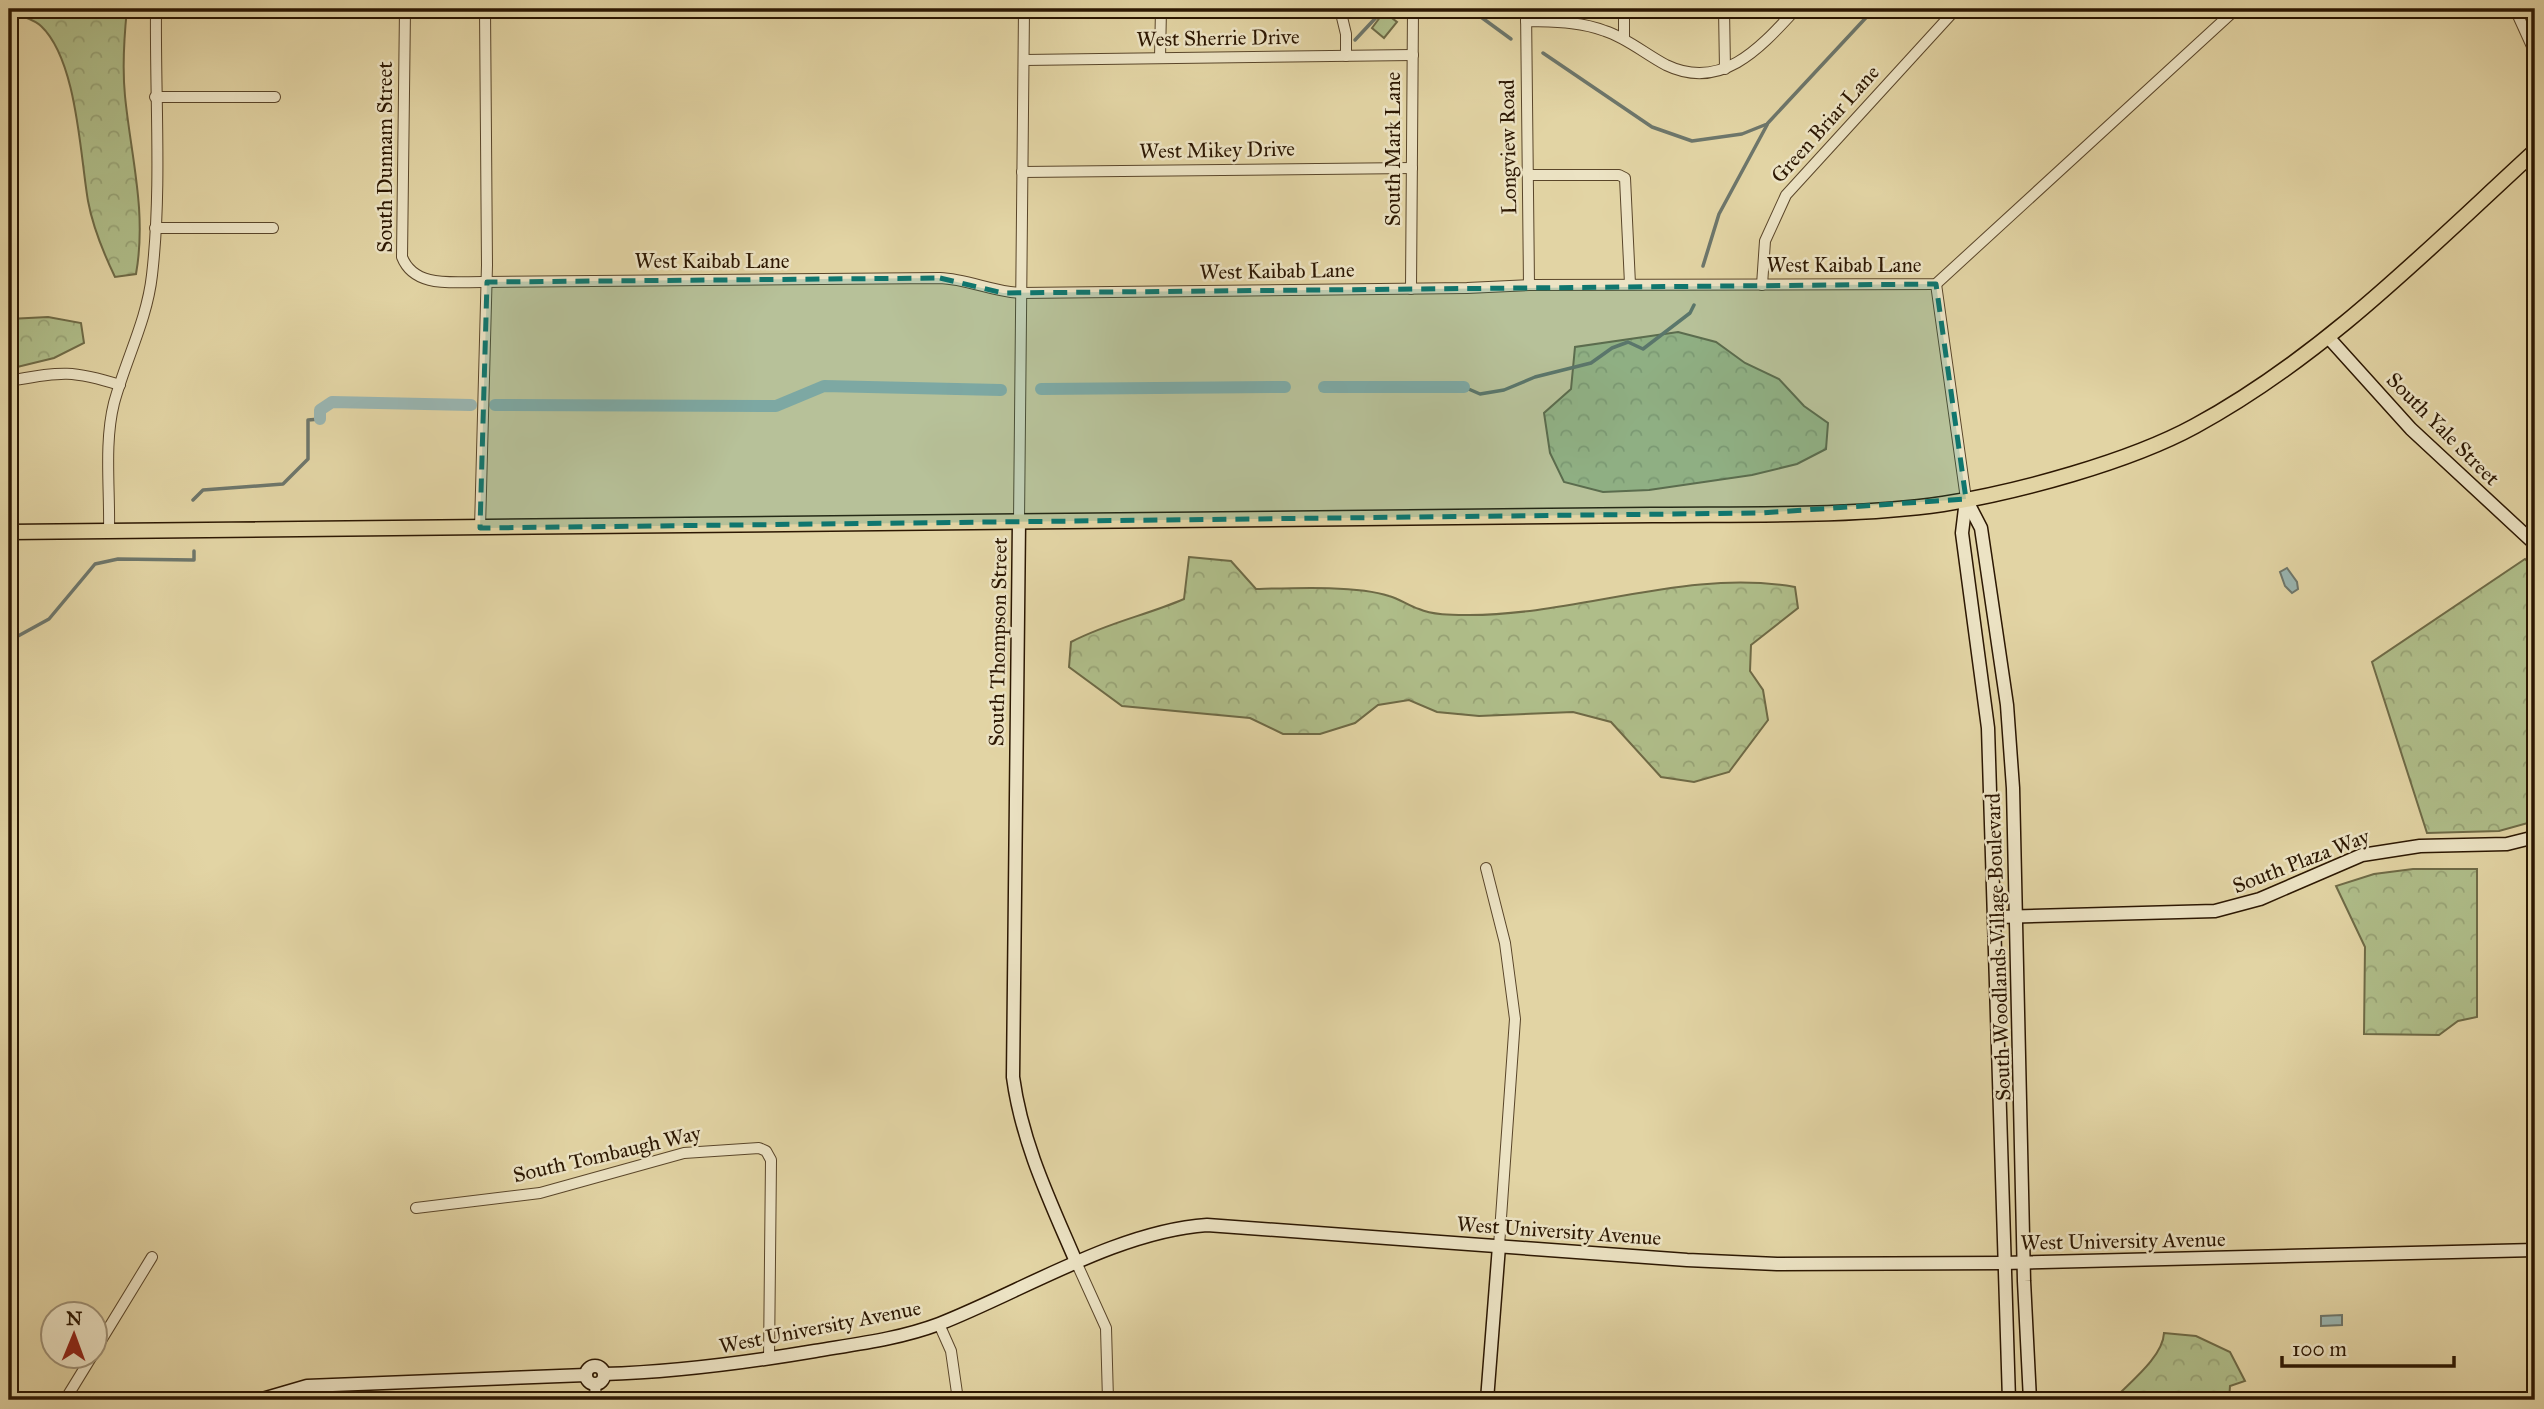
<svg xmlns="http://www.w3.org/2000/svg" width="2544" height="1409" font-family="'IM FELL Great Primer',serif">
	<defs>
		<pattern id="forest-crowns" width="20" height="18" patternUnits="userSpaceOnUse" patternTransform="scale(1.75)"><rect width="20" height="18" fill="#afbd89"/><path d="M2 6a3 3 0 1 1 6 0M12 15a3 3 0 1 1 6 0" fill="none" stroke="#97a275"/></pattern>
	</defs>
	<rect width="100%" height="100%" fill="#e2d4a4"/>
	<filter id="stains"><feTurbulence type="fractalNoise" baseFrequency=".00286" numOctaves="4"/><feColorMatrix values="0 0 0 0 .2 0 0 0 0 .09 0 0 0 0 .02 0 0 0 .5 -.17"/></filter>
	<radialGradient id="worn" r=".72"><stop offset=".6" stop-color="#630" stop-opacity="0"/><stop offset="1" stop-color="#630" stop-opacity=".3"/></radialGradient>
	<g fill="url(#forest-crowns)" stroke="#6e6a46" stroke-width="2">
		<path d="M9 9H127C124 38 122 66 125 96 131 157 147 212 136 274L115 277C103 252 93 228 88 201 80 154 77 60 41 26 33 18 17 16 9 9Z"/>
		<polygon points="48,317 81,323 84,343 54,358 9,369 9,319"/>
		<polygon points="1678,332 1716,342 1745,363 1779,379 1804,406 1828,423 1826,449 1797,464 1752,475 1649,490 1603,492 1564,482 1550,453 1544,413 1571,389 1575,347"/>
		<path d="M1189 557 1231 561 1256 589C1291 588 1357 585 1389 596 1400 599 1409 606 1419 609 1432 615 1452 615 1466 615 1576 616 1686 568 1795 587L1798 608 1751 645 1750 671 1763 690 1768 720 1729 772 1694 782 1661 777 1611 722 1573 712 1479 716 1437 712 1409 700 1378 705 1355 723 1320 734H1283L1250 718 1122 706 1069 667 1071 642C1107 623 1147 615 1184 599Z"/>
		<polygon points="2525,559 2535,568 2535,821 2499,831 2427,833 2372,662"/>
		<polygon points="2413,869 2477,869 2477,1017 2458,1021 2439,1035 2364,1034 2365,947 2336,886 2374,874"/>
		<path d="M2164 1333 2196 1336 2230 1352 2245 1381 2230 1386 2229 1400H2113C2129 1383 2163 1357 2164 1333Z"/>
	</g>
	<polygon fill="#afbd89" stroke="#6e6a46" stroke-width="2" points="1384,12 1397,22 1384,38 1372,28"/>
	<g fill="#99b5b1" stroke="#6d766b" stroke-width="2">
		<polygon points="2287,568 2297,582 2298,589 2292,593 2285,586 2280,572"/>
		<polygon points="2342,1315 2342,1325 2321,1326 2321,1316"/>
	</g>
	<g fill="none" stroke-linecap="round" stroke-linejoin="round">
		<g stroke="#6d766b" stroke-width="3.5">
			<polyline points="1470,9 1511,39"/>
			<polyline points="1355,40 1384,9"/>
			<polyline points="1543,53 1652,127 1692,141 1742,134 1767,124 1874,9"/>
			<polyline points="1703,266 1719,214 1767,125"/>
			<polyline points="1464,387 1480,394 1504,390 1535,377 1591,363 1612,348 1628,342 1643,349 1690,313 1694,305"/>
			<polyline points="193,500 203,490 283,484 308,459 308,420 320,419"/>
			<polyline points="9,641 49,619 95,564 118,559 194,560 194,551"/>
		</g>
		<g stroke="#99b5b1" stroke-width="12">
			<polyline points="1324,387 1464,387"/>
			<polyline points="1041,389 1285,387"/>
			<polyline points="495,405 776,406 824,386 1001,390"/>
			<polyline points="320,419 320,410 332,402 471,405"/>
		</g>
		<g stroke="#5a462a" stroke-width="12">
			<g id="street">
				<path d="M405 9 402 257C415 290 457 281 487 282L940 278C968 279 993 292 1021 293L1467 288 1529 285 1936 284 2236 9"/>
				<polyline points="1340,9 1346,34 1346,56"/>
				<polyline points="1526,9 1529,285"/>
				<polyline points="1624,9 1624,39"/>
				<polyline points="1724,9 1725,69"/>
				<polyline points="2515,9 2535,53"/>
				<path d="M1526 21C1553 22 1579 21 1605 31 1627 38 1645 54 1666 65 1722 92 1761 47 1796 9"/>
				<polyline points="1160,58 1161,9"/>
				<polyline points="1024,60 1413,55"/>
				<polyline points="155,97 275,97"/>
				<polyline points="1022,172 1412,168"/>
				<polyline points="1528,175 1619,175 1625,178 1630,284"/>
				<polyline points="155,228 273,228"/>
				<polyline points="1936,284 1966,499"/>
				<polyline points="1762,285 1765,241 1786,195 1956,9"/>
				<polyline points="1411,289 1413,9"/>
				<path d="M9 381C60 372 70 369 120 385"/>
				<polyline points="1019,521 1024,9"/>
				<polyline points="480,528 487,265 485,9"/>
				<path d="M109 530C110 489 104 443 114 403 126 359 147 320 152 275 162 188 155 97 156 9"/>
				<polyline points="1486,868 1505,943 1515,1019 1499,1246"/>
				<polyline points="416,1208 540,1193 684,1153 759,1148 766,1151 771,1160 769,1359"/>
				<polyline points="1077,1264 1106,1328 1108,1400"/>
				<polyline points="939,1324 951,1351 958,1400"/>
				<polyline points="94,1352 152,1257"/>
				<polyline points="595,1384 596,1400"/>
				<polyline points="65,1400 92,1356"/>
			</g>
		</g>
		<g stroke="#2c1702" stroke-width="15">
			<g id="secondary">
				<polyline points="2328,337 2411,429 2535,544"/>
				<polyline points="1966,499 1981,528 2007,705 2013,788 2024,1281 2030,1400"/>
				<polyline points="1966,500 1962,533 1988,728 2009,1400"/>
				<path d="M1019 521 1013 1077C1022 1144 1051 1203 1077 1264"/>
				<polyline points="1997,917 2215,911 2260,899 2362,855 2420,846 2507,844 2535,837"/>
				<circle cx="595" cy="1375" r="9"/>
				<path d="M604 1374C676 1372 744 1363 815 1351 857 1344 899 1339 939 1324 1023 1291 1118 1231 1207 1225L1687 1260 1777 1264 2003 1263 2535 1250"/>
				<polyline points="259,1400 307,1386 586,1375"/>
				<polyline points="1487,1400 1499,1246"/>
			</g>
		</g>
		<g stroke="#2c1702" stroke-width="17">
			<path id="primary" d="M9 532 1652 515C1745 514 1852 517 1943 504 2018 492 2129 462 2195 426 2324 356 2428 249 2535 151"/>
		</g>
		<use href="#street" stroke="#ece3c4" stroke-width="10"/>
		<use href="#secondary" stroke="#ece3c4" stroke-width="12"/>
		<use href="#primary" stroke="#e2d4a4" stroke-width="14"/>
	</g>
	<path fill="#0f766e" fill-opacity="0.2" stroke="#0f766e" stroke-width="5" stroke-dasharray="14 9" stroke-linejoin="round" d="M940 278 1003 293 1936 284 1966 499 1760 513 480 528 487 282Z"/>
	<g text-anchor="middle" dominant-baseline="central" stroke-width="5" stroke-linejoin="round" paint-order="stroke">
		<g font-size="21" fill="#2c1702" stroke="#ece3c4">
			<text transform="translate(1218 38) rotate(-1)">West Sherrie Drive</text>
			<text transform="translate(1825 124) rotate(-48)">Green Briar Lane</text>
			<text transform="translate(1508 147) rotate(-91)">Longview Road</text>
			<text transform="translate(1393 149) rotate(-90)">South Mark Lane</text>
			<text transform="translate(1217 150) rotate(-1)">West Mikey Drive</text>
			<text transform="translate(385 157) rotate(-90)">South Dunnam Street</text>
			<text x="712" y="261">West Kaibab Lane</text>
			<text x="1844" y="265">West Kaibab Lane</text>
			<text transform="translate(1277 271) rotate(-1)">West Kaibab Lane</text>
			<text transform="translate(2443 429) rotate(45)">South Yale Street</text>
			<text transform="translate(998 642) rotate(-89)">South Thompson Street</text>
			<text transform="translate(2301 861) rotate(-21)">South Plaza Way</text>
			<text transform="translate(1998 947) rotate(-92)">South Woodlands Village Boulevard</text>
			<text transform="translate(607 1154) rotate(-13)">South Tombaugh Way</text>
			<text transform="translate(1559 1231) rotate(4)">West University Avenue</text>
			<text transform="translate(2123 1241) rotate(-1)">West University Avenue</text>
			<text transform="translate(820 1327) rotate(-11)">West University Avenue</text>
		</g>
	</g>
	<rect width="2544" height="1409" fill="none" stroke="#e2d4a4" stroke-width="35"/>
	<rect x="10" y="10" width="2523" height="1388" fill="none" stroke="#2c1702" stroke-width="3.5"/>
	<rect x="18" y="18" width="2509" height="1374" fill="none" stroke="#2c1702" stroke-width="2"/>
	<g transform="translate(74 1335) rotate(1)"><circle r="33" fill="#ece3c4" stroke="#9f9176" stroke-width="2"/>
	<path d="M0-5L12 26L0 18L-12 26Z" fill="#8f2418"/>
	<text y="-10" font-size="19" font-weight="bold" text-anchor="middle" fill="#2c1702">N</text>
	</g>
	<path d="M2282 1356v10h172v-10" fill="none" stroke="#2c1702" stroke-width="3.5"/>
	<text x="2292" y="1356" font-size="21" fill="#2c1702" stroke="#ece3c4" stroke-width="5" paint-order="stroke">100 m</text>
	<rect width="100%" height="100%" filter="url(#stains)"/>
	<rect width="100%" height="100%" fill="url(#worn)"/>
</svg>
